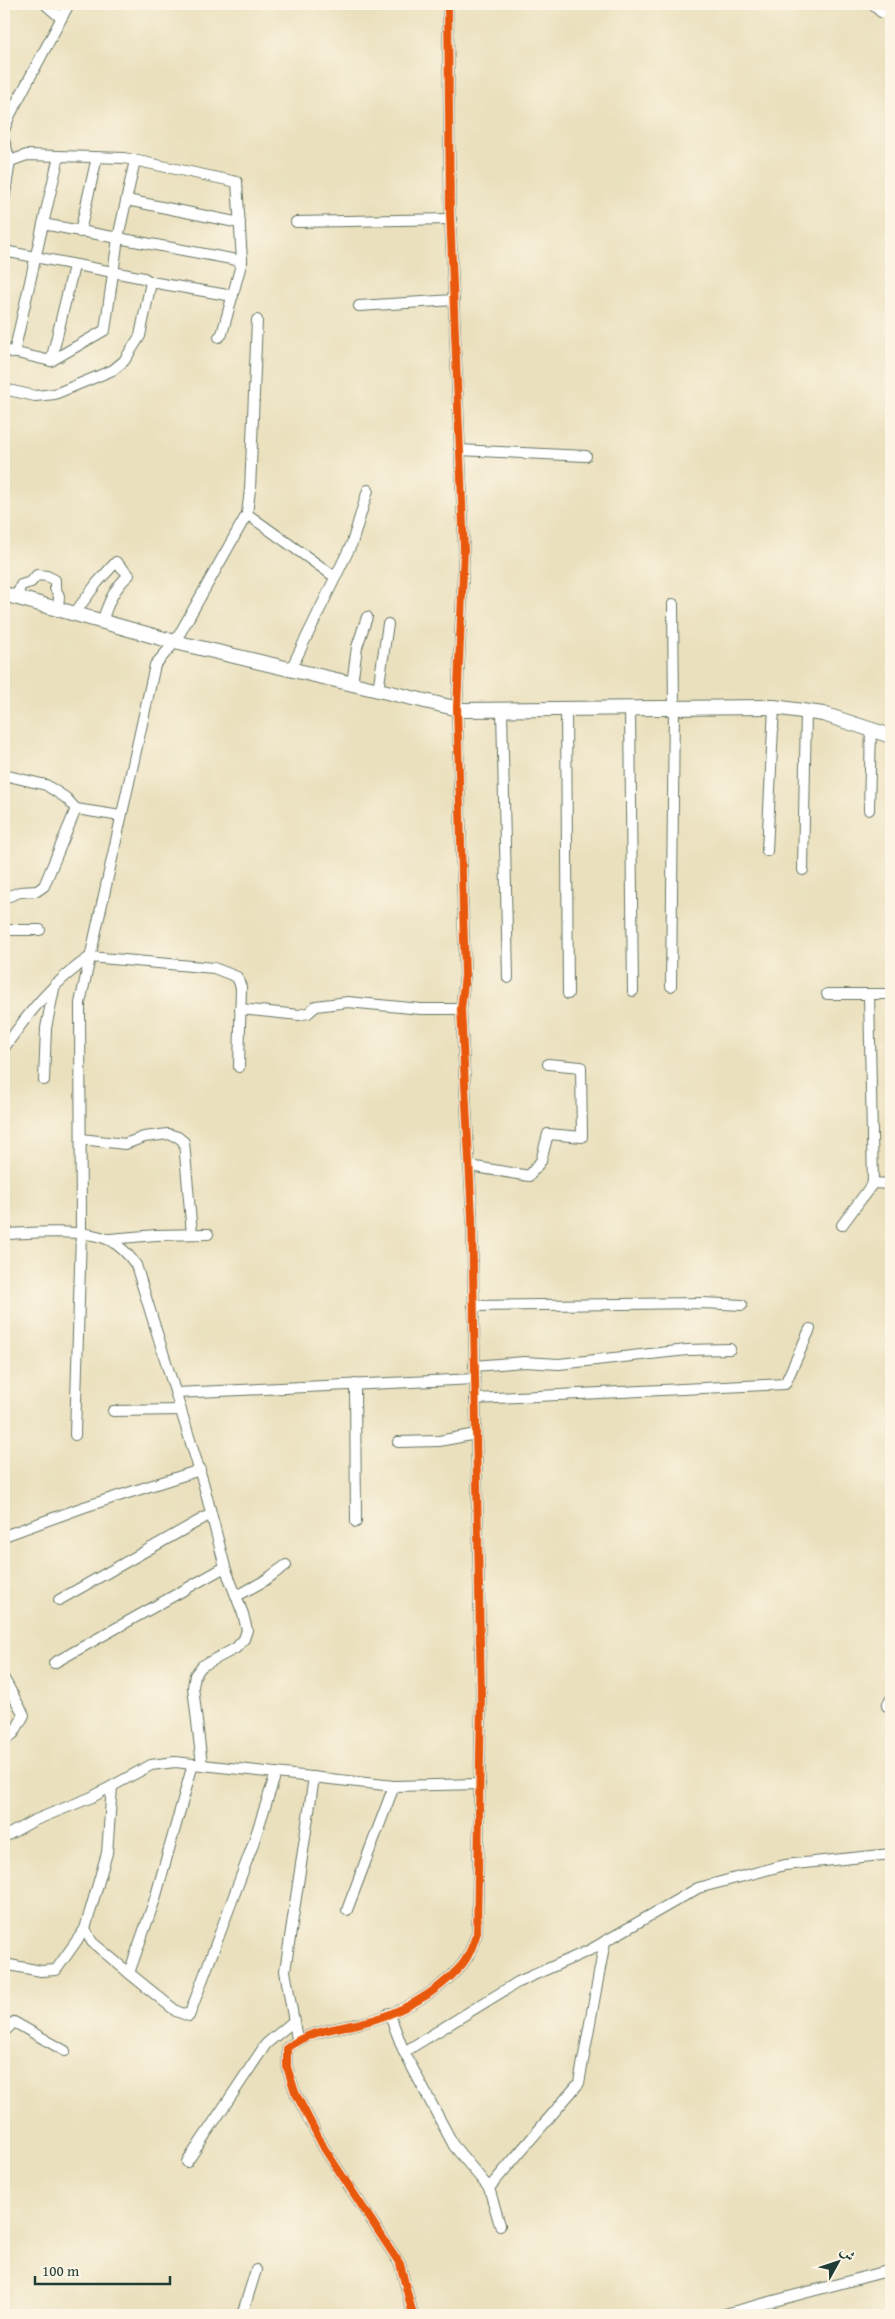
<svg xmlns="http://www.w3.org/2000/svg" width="895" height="2319" font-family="'Gentium Book Plus',Amiri,serif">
	<rect width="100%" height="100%" fill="#fcf5e5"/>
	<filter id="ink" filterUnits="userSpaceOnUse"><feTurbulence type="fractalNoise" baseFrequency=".02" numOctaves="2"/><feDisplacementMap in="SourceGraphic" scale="10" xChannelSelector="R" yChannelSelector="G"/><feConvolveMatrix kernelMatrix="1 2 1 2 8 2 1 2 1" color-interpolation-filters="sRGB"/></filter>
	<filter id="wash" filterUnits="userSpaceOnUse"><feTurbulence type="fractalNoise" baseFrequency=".0096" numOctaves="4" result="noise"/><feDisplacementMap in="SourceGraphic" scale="20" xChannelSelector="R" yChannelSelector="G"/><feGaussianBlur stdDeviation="1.12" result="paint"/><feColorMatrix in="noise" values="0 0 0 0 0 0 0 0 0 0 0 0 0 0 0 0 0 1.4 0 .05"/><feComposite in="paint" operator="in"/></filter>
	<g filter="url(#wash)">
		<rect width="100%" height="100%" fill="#eae0bd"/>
	</g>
	<g filter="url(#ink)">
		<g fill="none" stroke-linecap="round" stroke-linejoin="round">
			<g stroke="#667664" stroke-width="12">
				<g id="minor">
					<polyline points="45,4 61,18"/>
					<polyline points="872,4 881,12 891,12"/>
					<polyline points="4,130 10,115 69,4"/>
					<polyline points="4,140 10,161 4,200"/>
					<polyline points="135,160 118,238 242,261"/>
					<polyline points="10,161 27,155 124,158 237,182 242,261 222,334 219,337"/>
					<polyline points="127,200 240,223"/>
					<polyline points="296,222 451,219"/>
					<polyline points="80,232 97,157"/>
					<polyline points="4,251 144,278 151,282"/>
					<polyline points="359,306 454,300"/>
					<polyline points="4,350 51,361 105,330 118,238 43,224 59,156"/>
					<polyline points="14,353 43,224"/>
					<polyline points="51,361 74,266"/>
					<polyline points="4,389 35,396 55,394 113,370 124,361 140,336 151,282 233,296"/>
					<polyline points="459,450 586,456"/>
					<polyline points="247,514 250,490 257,320"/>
					<polyline points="16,598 21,585 31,582 37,575 47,576 55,580 55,588 59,596 58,610"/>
					<path d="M74 614 97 583 116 562 129 575C114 588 108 603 102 622"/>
					<polyline points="291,669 352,543 368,490"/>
					<polyline points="352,684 357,647 367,617"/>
					<polyline points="378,690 388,624"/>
					<polyline points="566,709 568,994"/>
					<polyline points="630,709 633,991"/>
					<polyline points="502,710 508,978"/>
					<polyline points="4,775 46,785 66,798 76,809"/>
					<polyline points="869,810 871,728"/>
					<polyline points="767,851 774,707"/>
					<polyline points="803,870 806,712"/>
					<polyline points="4,898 20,892 37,891 44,886 76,809 121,816"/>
					<polyline points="4,930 40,930"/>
					<polyline points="671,986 674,708 673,604"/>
					<polyline points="827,994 891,994"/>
					<polyline points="240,1009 299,1015 308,1013 316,1006 348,1002 421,1009 461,1009"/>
					<path d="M4 1048C30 1011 52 983 90 957L214 968 237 977 241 987 239 1067"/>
					<polyline points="44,1080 46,1028 55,984"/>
					<polyline points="81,1139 125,1144 144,1137 168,1134 178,1137 184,1142 192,1234"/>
					<polyline points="470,1166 529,1176 541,1161 548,1134 582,1137 581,1067 548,1064"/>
					<polyline points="873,1183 891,1184"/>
					<polyline points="842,1225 873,1183 869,994"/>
					<path d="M4 1234C31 1233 88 1228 111 1241 122 1247 129 1255 136 1265L203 1482 225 1567 243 1614 247 1630 244 1639 236 1648 202 1666 195 1675 193 1687 202 1765"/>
					<polyline points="110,1239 156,1235 208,1234"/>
					<polyline points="473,1306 703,1303 742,1305"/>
					<polyline points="474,1366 524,1362 559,1364 687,1350 730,1349"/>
					<polyline points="355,1384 356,1522"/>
					<polyline points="176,1393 475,1379"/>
					<polyline points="475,1399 785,1384 810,1329"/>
					<polyline points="113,1411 181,1410"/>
					<polyline points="75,1435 81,1233 80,1003 155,665 175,642 247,514 335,577"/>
					<polyline points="398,1442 439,1441 476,1434"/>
					<polyline points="4,1536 84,1507 200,1470"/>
					<polyline points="237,1596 264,1581 286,1565"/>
					<polyline points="59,1600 211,1514"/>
					<polyline points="54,1663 225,1567"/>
					<polyline points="4,1679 24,1715 14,1733 4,1741"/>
					<polyline points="887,1706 891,1699"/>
					<polyline points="4,1837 33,1821 92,1797 151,1765 175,1762 394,1786 480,1784"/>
					<polyline points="347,1910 394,1786"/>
					<polyline points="85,1929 92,1942 129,1973 155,1899 193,1764"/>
					<polyline points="4,1964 41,1971 56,1970 85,1929 107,1853 112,1787"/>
					<polyline points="129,1973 176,2011 189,2016 252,1847 276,1773"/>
					<polyline points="389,2013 404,2052 454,2146 489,2188 500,2225"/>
					<polyline points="4,2032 14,2022 65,2051"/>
					<polyline points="297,2039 285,1971 314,1777"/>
					<polyline points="404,2052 518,1982 590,1950 698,1888 785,1865 891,1854"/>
					<polyline points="187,2162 266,2044 295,2020"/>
					<polyline points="489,2188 579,2083 605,1941"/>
					<polyline points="242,2315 256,2270"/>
					<path d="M413 2315 400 2264 324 2148 295 2092 287 2067V2048C308 2031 335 2029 361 2023 397 2015 436 1994 460 1967 469 1958 473 1944 477 1933L481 1695 472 1217 461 1009 465 975 457 708 464 550 450 213 448 10"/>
					<polyline points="721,2315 891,2270"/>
				</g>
			</g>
			<g stroke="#667664" stroke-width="16">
				<polyline id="tertiary" points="4,594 175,642 463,710 774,707 823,714 891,736"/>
			</g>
			<use href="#minor" stroke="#fff" stroke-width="10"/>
			<use href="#tertiary" stroke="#fff" stroke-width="14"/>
			<g stroke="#fcf5e5" stroke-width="11">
				<path id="cycleway" d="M413 2315 400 2264 324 2148 295 2092 287 2067V2048C308 2031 335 2029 361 2023 397 2015 436 1994 460 1967 469 1958 473 1944 477 1933L481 1695 472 1217 461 1009 465 975 457 708 464 550 450 213 448 10"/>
			</g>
			<use href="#cycleway" stroke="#e8590c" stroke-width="8"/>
		</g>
	</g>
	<rect width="895" height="2319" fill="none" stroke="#fcf5e5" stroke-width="20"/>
	<g transform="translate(838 2262) rotate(50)" stroke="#fcf5e5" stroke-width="4" paint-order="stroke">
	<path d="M0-4L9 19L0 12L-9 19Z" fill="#1f3d34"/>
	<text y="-8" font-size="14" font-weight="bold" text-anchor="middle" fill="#1f3d34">ش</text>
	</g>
	<path d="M35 2276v8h135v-8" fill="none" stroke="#1f3d34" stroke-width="2.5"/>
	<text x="42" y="2276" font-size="15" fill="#1f3d34" stroke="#fcf5e5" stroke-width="4" paint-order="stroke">100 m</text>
</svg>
